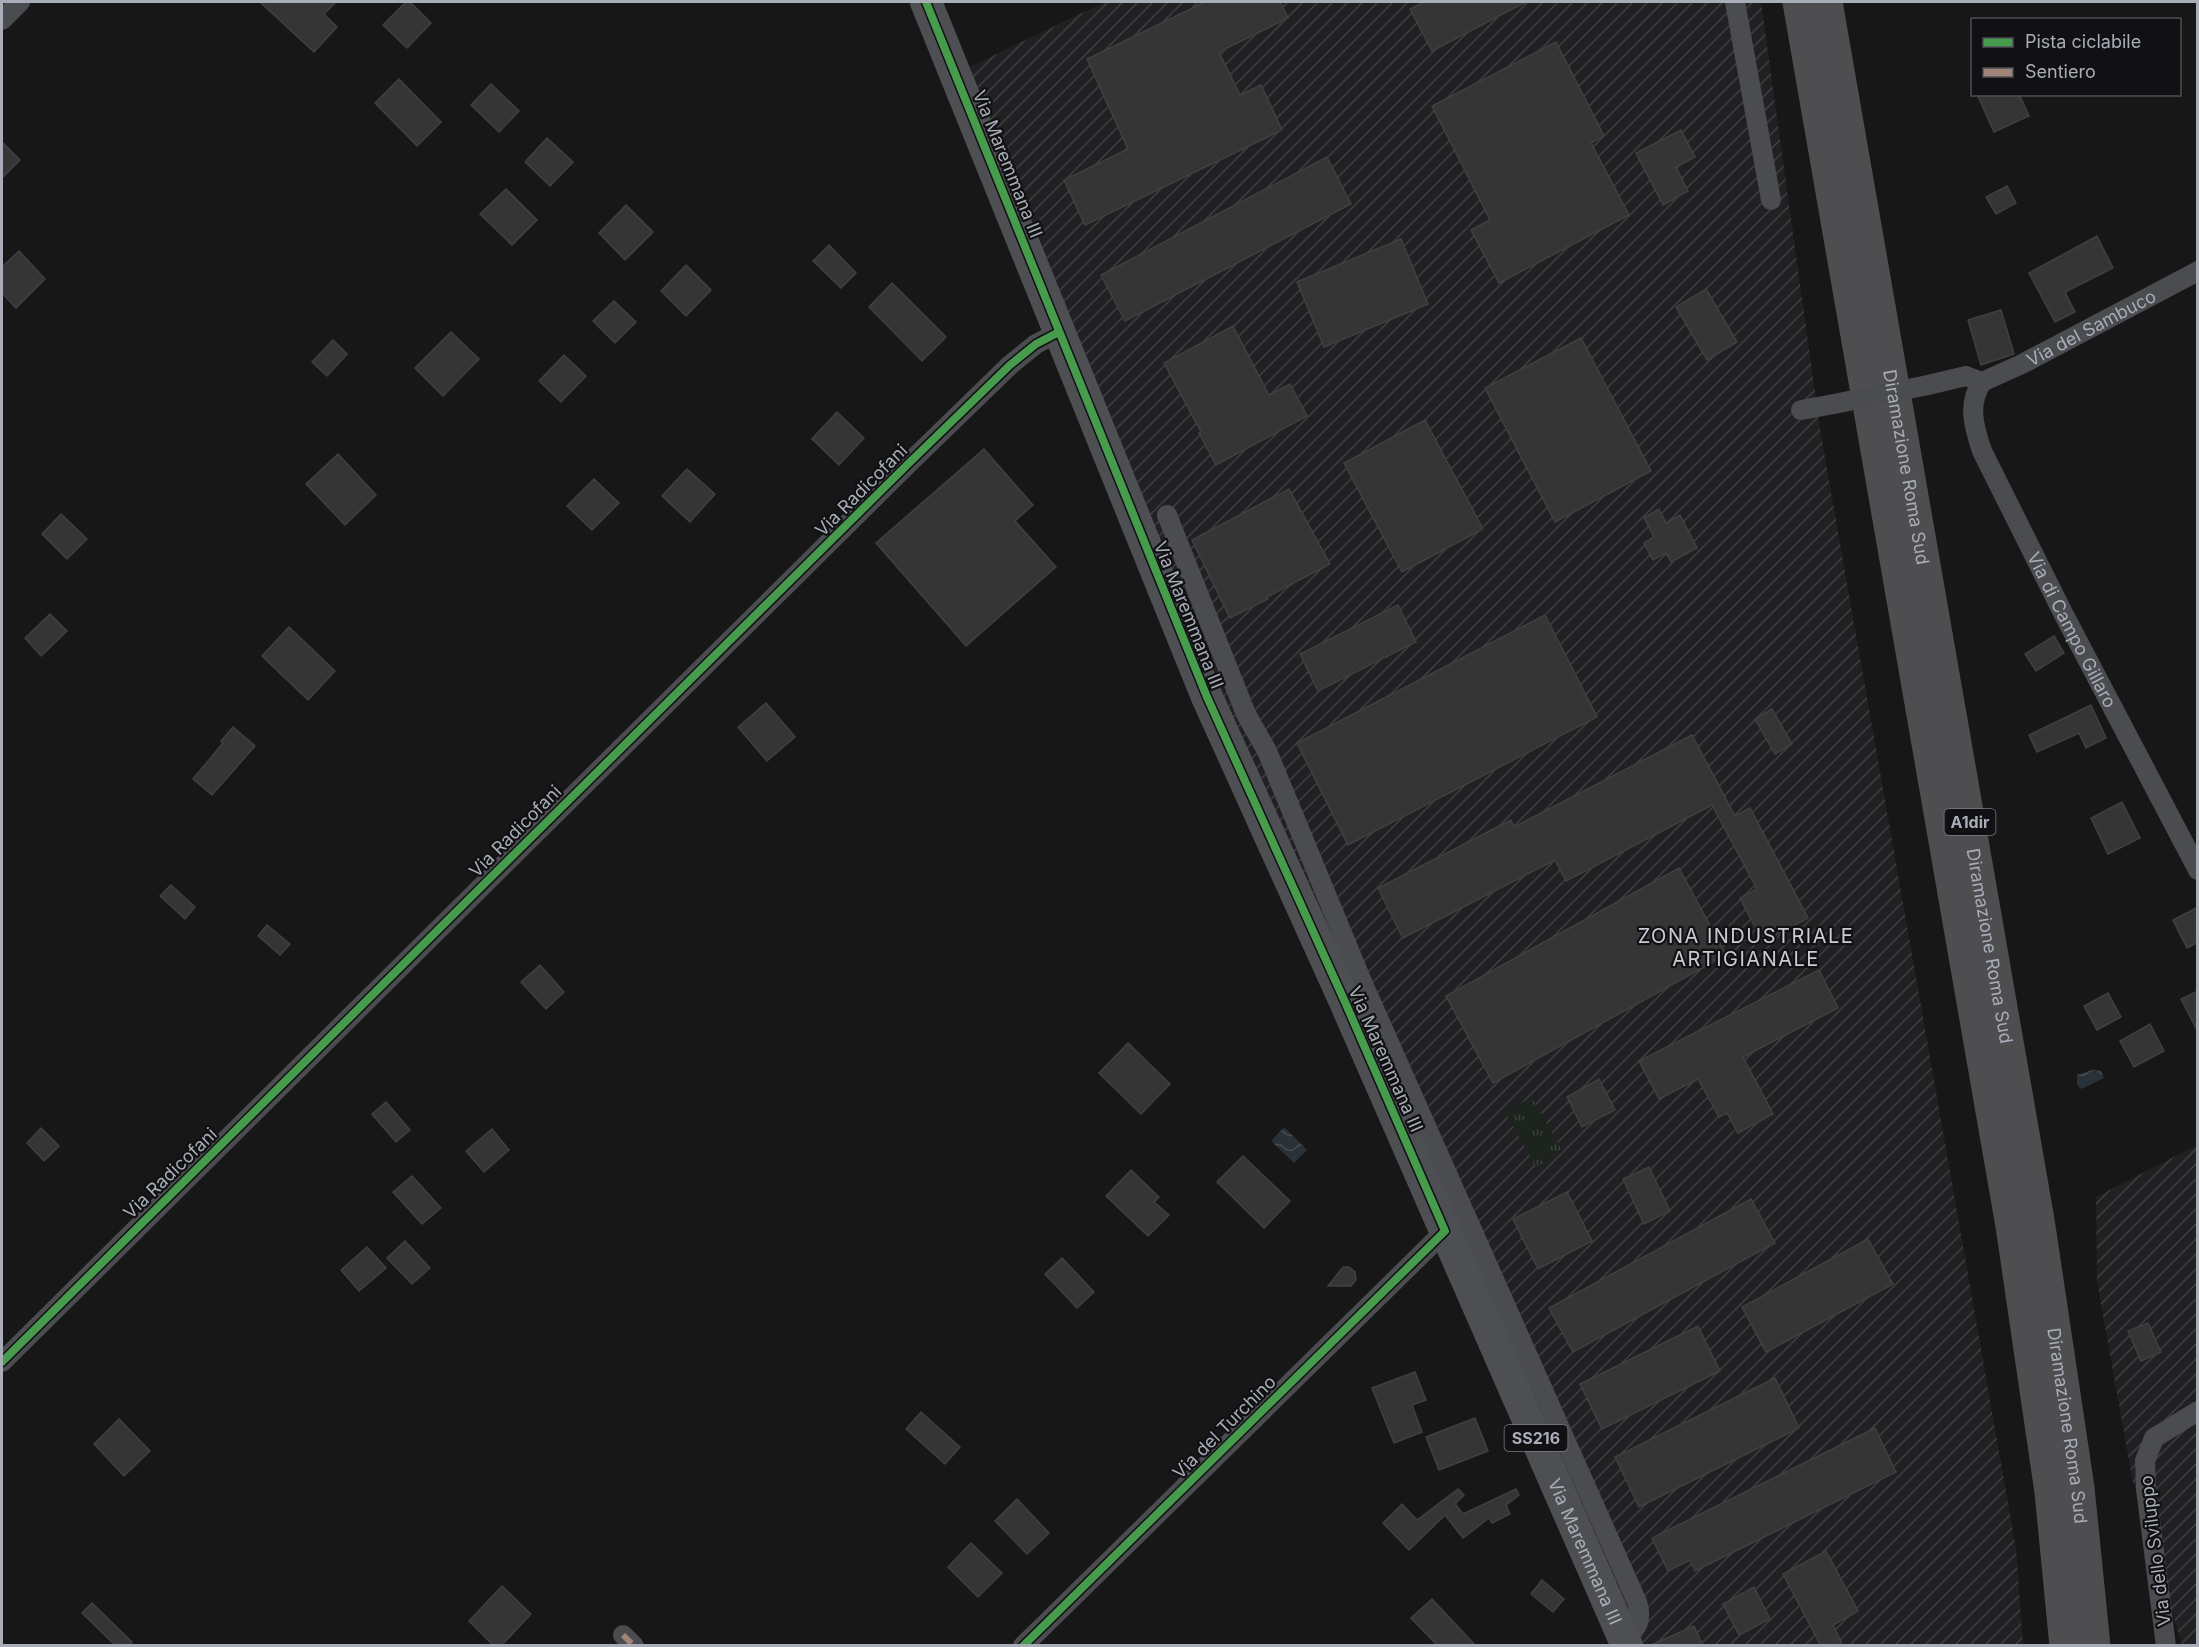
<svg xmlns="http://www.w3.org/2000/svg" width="2199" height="1647" font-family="Inter,sans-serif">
	<defs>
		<pattern id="industrial-furrows" width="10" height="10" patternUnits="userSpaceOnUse" patternTransform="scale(1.5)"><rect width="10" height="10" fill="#212123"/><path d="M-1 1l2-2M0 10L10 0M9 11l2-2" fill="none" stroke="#3e3f41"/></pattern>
		<pattern id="grass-tufts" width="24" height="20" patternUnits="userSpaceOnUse" patternTransform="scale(1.5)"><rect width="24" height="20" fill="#1d241e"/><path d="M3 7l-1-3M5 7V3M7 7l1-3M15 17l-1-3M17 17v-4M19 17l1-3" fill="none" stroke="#3b413d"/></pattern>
		<pattern id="water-waves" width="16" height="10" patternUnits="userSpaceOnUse" patternTransform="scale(1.5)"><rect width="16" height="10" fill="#2a3239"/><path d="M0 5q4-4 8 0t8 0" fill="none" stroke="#464d54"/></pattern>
	</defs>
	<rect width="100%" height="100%" fill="#171717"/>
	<g fill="url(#industrial-furrows)">
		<polygon points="1105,2 1761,2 1820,429 2016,1549 2023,1645 1640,1645 1243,742 963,70"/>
		<polygon points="2197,1145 2197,1645 2182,1645 2132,1478 2097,1281 2096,1197"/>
	</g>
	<polygon fill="url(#grass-tufts)" points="1532,1097 1563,1152 1536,1167 1505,1112"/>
	<g fill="url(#water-waves)">
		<polygon points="2092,1070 2101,1071 2104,1078 2081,1089 2077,1085 2077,1075"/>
		<polygon points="1284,1127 1307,1150 1294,1163 1271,1141"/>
	</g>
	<g fill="#353536" stroke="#3f4043" stroke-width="1.5">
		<polygon points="260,2 336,2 324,14 337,27 314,52"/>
		<polygon points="406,2 410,2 431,23 407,48 383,25"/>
		<polygon points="1205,2 1280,2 1288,18 1219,52 1240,95 1261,85 1282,130 1085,225 1064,180 1128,149 1087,59"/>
		<polygon points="1424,2 1526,2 1432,51 1410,9"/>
		<polygon points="1556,42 1604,136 1591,143 1629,215 1499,283 1471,230 1490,220 1432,106"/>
		<polygon points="399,79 441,122 417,146 375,103"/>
		<polygon points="491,84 519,111 499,132 471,105"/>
		<polygon points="1977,94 2019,94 2029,116 1994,132"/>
		<polygon points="1681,130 1695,157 1676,167 1688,191 1663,205 1636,153"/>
		<polygon points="547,138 573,162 550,186 525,162"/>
		<polygon points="2,142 20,160 2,178"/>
		<polygon points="1327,157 1351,204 1125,321 1101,275"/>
		<polygon points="2007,186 2016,203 1996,214 1986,197"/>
		<polygon points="506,189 537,220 512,245 480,214"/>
		<polygon points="626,205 653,232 625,260 599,233"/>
		<polygon points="2097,236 2113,268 2065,292 2075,312 2055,322 2029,273"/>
		<polygon points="1401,239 1428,304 1324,347 1297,282"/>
		<polygon points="829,245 856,273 841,288 813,261"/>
		<polygon points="19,251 45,279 16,308 2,293 2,267"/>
		<polygon points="686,265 711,290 686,316 661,291"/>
		<polygon points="892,283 946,337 922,361 869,307"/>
		<polygon points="1706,289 1737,342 1707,360 1676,307"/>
		<polygon points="614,301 636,322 615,343 593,321"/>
		<polygon points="2001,310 2014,354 1981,365 1968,320"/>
		<polygon points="1233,326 1269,395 1290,384 1307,416 1216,465 1199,433 1201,432 1164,363"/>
		<polygon points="451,332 479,359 443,396 415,368"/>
		<polygon points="1581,338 1651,471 1555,522 1485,388"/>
		<polygon points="333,340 347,354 327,376 312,362"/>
		<polygon points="564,355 586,376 561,402 539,381"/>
		<polygon points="837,412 864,438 839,465 812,439"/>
		<polygon points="1425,420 1483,529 1402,572 1344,463"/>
		<polygon points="984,449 1033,505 1015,521 1056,567 966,646 876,543"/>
		<polygon points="338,454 376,495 345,525 306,484"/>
		<polygon points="687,469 715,494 690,522 662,496"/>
		<polygon points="594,479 619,503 592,530 567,506"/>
		<polygon points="1289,489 1330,564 1267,597 1268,599 1230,618 1192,540"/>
		<polygon points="1659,509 1666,523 1680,515 1697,548 1671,562 1666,553 1653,560 1644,543 1654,537 1644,518"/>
		<polygon points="61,514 87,539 67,559 42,534"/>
		<polygon points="1398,605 1416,642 1318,691 1300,654"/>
		<polygon points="50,614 67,631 41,656 25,638"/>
		<polygon points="1545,615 1597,717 1348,845 1297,743"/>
		<polygon points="289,627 335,671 308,700 262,656"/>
		<polygon points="2054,636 2064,653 2036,671 2025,654"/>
		<polygon points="766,703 795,737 767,761 738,727"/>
		<polygon points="2091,705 2106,738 2086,748 2079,733 2037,752 2029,735"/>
		<polygon points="1772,709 1792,744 1775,754 1755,719"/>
		<polygon points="233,727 255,746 212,795 193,779 223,743 221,741"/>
		<polygon points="1692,735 1735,816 1750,808 1808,918 1763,942 1740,898 1757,889 1712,805 1566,881 1555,860 1403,938 1378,888 1511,820 1514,827"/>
		<polygon points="2122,802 2140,838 2108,854 2091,818"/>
		<polygon points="1679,868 1726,955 1493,1083 1446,996"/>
		<polygon points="171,885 195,907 185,919 160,896"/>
		<polygon points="2198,907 2198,942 2187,948 2173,920"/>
		<polygon points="267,925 290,944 280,955 258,936"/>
		<polygon points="540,965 564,992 546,1009 521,982"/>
		<polygon points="1819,970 1838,1008 1743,1057 1773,1114 1738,1133 1727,1113 1719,1117 1698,1079 1659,1099 1639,1061"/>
		<polygon points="2198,991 2198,1032 2181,999"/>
		<polygon points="2108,993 2121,1017 2097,1030 2084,1006"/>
		<polygon points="2150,1024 2164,1051 2134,1067 2120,1041"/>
		<polygon points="1128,1043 1170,1084 1141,1114 1099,1073"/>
		<polygon points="1599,1079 1615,1110 1582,1127 1567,1097"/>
		<polygon points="386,1102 410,1130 396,1142 372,1114"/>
		<polygon points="41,1128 59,1146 44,1161 27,1143"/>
		<polygon points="492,1129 509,1150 484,1172 466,1151"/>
		<polygon points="1243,1156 1290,1201 1264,1228 1217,1182"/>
		<polygon points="1649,1167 1670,1211 1644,1224 1623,1179"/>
		<polygon points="1131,1170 1159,1197 1154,1202 1169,1215 1148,1236 1106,1196"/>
		<polygon points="412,1176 441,1208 422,1224 393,1192"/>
		<polygon points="1567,1192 1592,1241 1538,1269 1513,1219"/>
		<polygon points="1751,1199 1775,1243 1573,1352 1549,1308"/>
		<polygon points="1868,1239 1893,1284 1766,1352 1742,1307"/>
		<polygon points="405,1241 430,1268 412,1284 387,1258"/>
		<polygon points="367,1247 386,1268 359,1291 341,1270"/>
		<polygon points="1062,1258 1094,1292 1077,1308 1045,1274"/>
		<polygon points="1343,1267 1349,1267 1355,1272 1356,1280 1351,1286 1328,1286"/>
		<polygon points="2148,1323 2161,1352 2141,1361 2128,1331"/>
		<polygon points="1698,1326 1720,1371 1602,1429 1580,1384"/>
		<polygon points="1415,1372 1426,1400 1412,1405 1422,1432 1394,1443 1372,1388"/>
		<polygon points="1775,1378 1799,1428 1639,1507 1615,1457"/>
		<polygon points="921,1412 960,1447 945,1464 906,1429"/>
		<polygon points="1475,1418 1488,1451 1439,1470 1426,1437"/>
		<polygon points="119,1419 150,1451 124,1476 94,1444"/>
		<polygon points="1875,1428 1896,1472 1695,1571 1690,1560 1668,1571 1652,1538"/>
		<polygon points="1458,1489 1464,1495 1455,1504 1463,1514 1516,1489 1519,1495 1506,1505 1510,1514 1492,1523 1489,1518 1463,1538 1445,1515 1409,1550 1383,1523 1402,1504 1417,1520"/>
		<polygon points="1017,1499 1049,1533 1027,1554 995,1521"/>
		<polygon points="971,1543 1002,1573 978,1597 948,1567"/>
		<polygon points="1826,1551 1858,1611 1833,1625 1843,1646 1821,1646 1783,1574"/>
		<polygon points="1542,1580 1564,1599 1553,1612 1531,1594"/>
		<polygon points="502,1586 531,1614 501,1646 494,1646 469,1621"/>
		<polygon points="1754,1587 1770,1619 1739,1635 1723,1604"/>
		<polygon points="1432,1599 1476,1646 1438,1646 1411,1618"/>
		<polygon points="92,1603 132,1642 129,1646 116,1646 82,1613"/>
		<polygon points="1694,1626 1703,1646 1649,1646"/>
	</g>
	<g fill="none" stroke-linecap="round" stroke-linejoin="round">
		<g stroke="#4b4c50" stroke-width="20">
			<polyline points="1735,2 1771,200"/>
			<polyline points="2,20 20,2"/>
			<path id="s1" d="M1982 382C1967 404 1974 427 1982 451L2063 613 2198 870"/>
			<path id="s2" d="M1982 382 2022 364 2198 271"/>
			<polyline points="1928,385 1966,376 1982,382"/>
			<polyline points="1801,410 1834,404"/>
			<path d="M1167 515 1246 714 1267 751 1363 984 1637 1602C1643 1620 1637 1628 1625 1640"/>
			<polyline points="2,1362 908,464 1010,365 1036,344 1059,332"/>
			<polyline points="623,1635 634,1646"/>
			<polyline points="1023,1646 1445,1231"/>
			<polyline points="2166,1646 2146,1489 2145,1461 2154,1438 2198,1411"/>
		</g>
		<path stroke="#4d4f52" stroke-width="32" id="s3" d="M926 2 1207 697 1345 1002 1627 1646"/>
		<g stroke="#4e4e51" stroke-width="33">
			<polyline points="1799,2 2012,1226 2051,1492 2066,1646"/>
			<path id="s4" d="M1826 2 2038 1220 2078 1488 2094 1646"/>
		</g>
		<polyline stroke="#4b4c50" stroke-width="20" points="1834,404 1928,385"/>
		<polyline stroke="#a18479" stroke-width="6" stroke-dasharray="12 6" stroke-linecap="butt" points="623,1635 634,1646"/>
		<g stroke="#111113" stroke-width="11">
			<g id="cycleway">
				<polyline points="926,2 1207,697 1345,1002 1445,1231 1023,1646"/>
				<polyline points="2,1362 908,464 1010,365 1036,344 1059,332"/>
			</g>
		</g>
		<use href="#cycleway" stroke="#469c4c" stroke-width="8"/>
	</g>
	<g text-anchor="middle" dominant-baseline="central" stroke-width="4.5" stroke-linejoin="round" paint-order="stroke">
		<g fill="#111113" stroke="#7b7e86" stroke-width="1.5">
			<rect x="1944.5" y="809" width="51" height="26" rx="4.5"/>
			<rect x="1504.5" y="1425" width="63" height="26" rx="4.5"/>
		</g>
		<g font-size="16" font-weight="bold" fill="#a8adb8">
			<text x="1970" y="822">A1dir</text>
			<text x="1536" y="1438">SS216</text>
		</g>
		<g font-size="18" fill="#a8adb8" stroke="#111113">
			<text transform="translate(1008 164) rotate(68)">Via Maremmana III</text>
			<text stroke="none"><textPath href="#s2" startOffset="122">Via del Sambuco</textPath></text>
			<text stroke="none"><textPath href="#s4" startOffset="472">Diramazione Roma Sud</textPath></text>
			<text transform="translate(861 490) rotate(-45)">Via Radicofani</text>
			<text transform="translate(1189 615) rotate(68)">Via Maremmana III</text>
			<text stroke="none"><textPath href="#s1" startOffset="272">Via di Campo Gillaro</textPath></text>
			<text transform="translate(515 831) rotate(-45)">Via Radicofani</text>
			<text stroke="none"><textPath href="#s4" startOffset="958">Diramazione Roma Sud</textPath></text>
			<text transform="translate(1386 1059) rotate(66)">Via Maremmana III</text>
			<text transform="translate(170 1173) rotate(-44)">Via Radicofani</text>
			<text stroke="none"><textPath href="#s4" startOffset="1444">Diramazione Roma Sud</textPath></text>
			<text transform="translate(1224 1427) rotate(-45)">Via del Turchino</text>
			<text transform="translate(2155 1551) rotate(-97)">Via dello Sviluppo</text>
			<text stroke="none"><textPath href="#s3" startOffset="1684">Via Maremmana III</textPath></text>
		</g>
		<g font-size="20" letter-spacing="1.5" fill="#c9ccd4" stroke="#111113">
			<text x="1746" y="936">ZONA INDUSTRIALE<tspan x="1746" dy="23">ARTIGIANALE</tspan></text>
		</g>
	</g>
	<rect width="2199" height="1647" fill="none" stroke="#a8adb8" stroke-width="6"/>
	<rect x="1971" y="18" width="210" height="78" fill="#111113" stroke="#4d4f55" stroke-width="1.5"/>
	<rect x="1983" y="38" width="30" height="9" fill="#469c4c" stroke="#4d4f55" stroke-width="1.5"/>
	<text x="2025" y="48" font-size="18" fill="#a8adb8">Pista ciclabile</text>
	<rect x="1983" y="68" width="30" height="9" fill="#a18479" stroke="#4d4f55" stroke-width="1.5"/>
	<text x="2025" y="78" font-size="18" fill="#a8adb8">Sentiero</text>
</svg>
